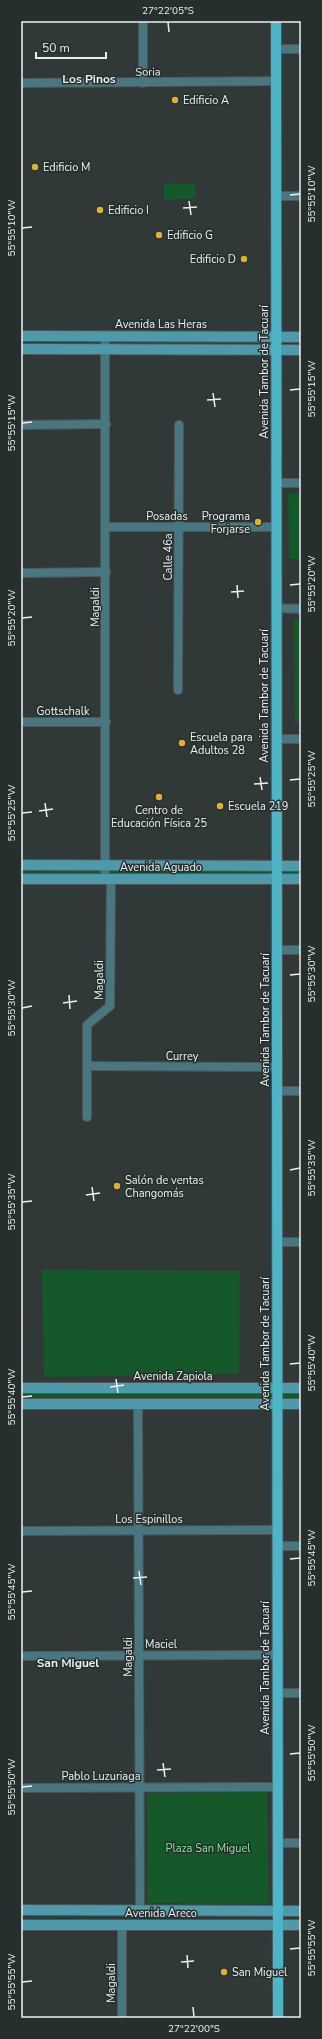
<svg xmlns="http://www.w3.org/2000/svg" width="322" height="2039" font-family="'Nunito Sans',sans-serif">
	<rect width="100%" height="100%" fill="#303938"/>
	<g fill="#155829">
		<polygon points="195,183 196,198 164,200 164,184"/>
		<polygon points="288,494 301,494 301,559 289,559"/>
		<polygon points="294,620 301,620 301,722 295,722"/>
		<polygon points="21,868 301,868 301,879 21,878"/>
		<polygon points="42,1270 240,1271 239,1374 44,1377"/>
		<polygon points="21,1393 301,1394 301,1400 21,1399"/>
		<polygon points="267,1792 269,1904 147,1903 147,1793"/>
	</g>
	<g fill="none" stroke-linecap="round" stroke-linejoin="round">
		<g stroke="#4e5655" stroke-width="10">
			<g id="minor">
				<polyline points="143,21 143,83"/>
				<polyline points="276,49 301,49"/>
				<polyline points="21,83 276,81"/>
				<polyline points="276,196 301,196"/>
				<polyline points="105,336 105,879"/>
				<polyline points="21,425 106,424"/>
				<polyline points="276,483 301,483"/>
				<polyline points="106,527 276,527"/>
				<polyline points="21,573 106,572"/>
				<polyline points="276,608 301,609"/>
				<polyline points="178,690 179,425"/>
				<polyline points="21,722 106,722"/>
				<polyline points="276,739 301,739"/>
				<polyline points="277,950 301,950"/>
				<polyline points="87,1066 277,1067"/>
				<polyline points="277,1091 301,1091"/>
				<polyline points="87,1117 87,1025 110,1006 111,880"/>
				<polyline points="277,1242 301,1242"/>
				<polyline points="138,1404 140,1910"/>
				<polyline points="21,1531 277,1530"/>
				<polyline points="277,1546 301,1546"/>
				<polyline points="21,1656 277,1655"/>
				<polyline points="277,1693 301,1693"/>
				<polyline points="21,1788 277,1787"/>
				<polyline points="277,1843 301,1843"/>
				<polyline points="122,1925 122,2018"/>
			</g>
		</g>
		<g stroke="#4e5655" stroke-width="12">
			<g id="secondary">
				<polyline points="21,336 301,337"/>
				<polyline points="21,349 301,350"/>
				<polyline points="21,865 301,866"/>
				<polyline points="21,879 301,879"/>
				<polyline points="21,1388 301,1388"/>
				<polyline points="21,1404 301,1404"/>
				<polyline points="21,1910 301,1911"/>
				<polyline points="21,1925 301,1925"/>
			</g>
		</g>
		<g stroke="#4e5655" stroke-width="12">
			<polyline id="primary" points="276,21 278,2018"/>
		</g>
		<use href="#minor" stroke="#497780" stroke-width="8"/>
		<use href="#secondary" stroke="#4e9aaa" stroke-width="10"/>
		<use href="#primary" stroke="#4eb5c9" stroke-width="10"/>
	</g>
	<path fill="none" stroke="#ebf1f0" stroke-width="1.5" d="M168 22 169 32M290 195 300 194M189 201 191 215M183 208 197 207M22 228 32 227M290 390 300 389M213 393 215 407M207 400 221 399M22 423 32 422M237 585 238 598M290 585 300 584M231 592 244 591M22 618 32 617M260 777 262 790M290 780 300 779M254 784 268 783M45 803 47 817M39 811 53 809M22 813 32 812M290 975 300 974M69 995 70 1009M63 1003 77 1001M22 1008 32 1006M290 1170 300 1168M92 1187 94 1201M86 1195 100 1193M22 1202 32 1201M290 1364 300 1363M116 1379 118 1393M110 1387 124 1385M22 1397 32 1396M290 1559 300 1558M139 1571 141 1585M133 1578 147 1577M22 1592 32 1591M290 1754 300 1753M163 1763 165 1777M157 1770 171 1769M22 1787 32 1786M290 1949 300 1948M187 1955 188 1968M181 1962 194 1961M22 1982 32 1981M193 2007 194 2017"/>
	<g fill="#e1af34" stroke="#262f2e" stroke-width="1.5">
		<circle cx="175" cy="100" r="4"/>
		<circle cx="35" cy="167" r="4"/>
		<circle cx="100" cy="210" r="4"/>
		<circle cx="159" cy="235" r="4"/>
		<circle cx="244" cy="259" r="4"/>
		<circle cx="258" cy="522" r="4"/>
		<circle cx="182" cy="743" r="4"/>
		<circle cx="159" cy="797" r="4"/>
		<circle cx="220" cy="806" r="4"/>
		<circle cx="117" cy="1186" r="4"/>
		<circle cx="224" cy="1972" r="4"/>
	</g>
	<g text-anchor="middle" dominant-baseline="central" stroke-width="3" stroke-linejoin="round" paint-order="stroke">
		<g font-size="11" fill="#ebf1f0" stroke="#262f2e">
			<text transform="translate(148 72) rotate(-1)">Soria</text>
			<text x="161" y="324">Avenida Las Heras</text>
			<text transform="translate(264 372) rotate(-90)">Avenida Tambor de Tacuarí</text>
			<text x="167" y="516">Posadas</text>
			<text transform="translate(168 557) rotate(-90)">Calle 46a</text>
			<text transform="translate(95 607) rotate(-90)">Magaldi</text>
			<text transform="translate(264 696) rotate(-90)">Avenida Tambor de Tacuarí</text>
			<text x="63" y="711">Gottschalk</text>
			<text x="161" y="867">Avenida Aguado</text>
			<text transform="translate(99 980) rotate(-90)">Magaldi</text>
			<text transform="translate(265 1020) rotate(-90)">Avenida Tambor de Tacuarí</text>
			<text x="182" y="1056">Currey</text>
			<text transform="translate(265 1344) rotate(-90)">Avenida Tambor de Tacuarí</text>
			<text x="173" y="1376">Avenida Zapiola</text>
			<text x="149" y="1519">Los Espinillos</text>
			<text x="161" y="1644">Maciel</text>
			<text transform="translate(128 1657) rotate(-90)">Magaldi</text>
			<text transform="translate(265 1668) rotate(-90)">Avenida Tambor de Tacuarí</text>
			<text x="101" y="1776">Pablo Luzuriaga</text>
			<text x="161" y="1913">Avenida Areco</text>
			<text transform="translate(111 1983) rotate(-90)">Magaldi</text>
		</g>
		<g font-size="11" fill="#ebf1f0" stroke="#262f2e" text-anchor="start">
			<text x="183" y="100">Edificio A</text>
			<text x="43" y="167">Edificio M</text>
			<text x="108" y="210">Edificio I</text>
			<text x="167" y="235">Edificio G</text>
			<text x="236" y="259" text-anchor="end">Edificio D</text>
			<text x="250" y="516" text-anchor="end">Programa<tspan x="250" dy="13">Forjarse</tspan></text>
			<text x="190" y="737">Escuela para<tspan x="190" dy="13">Adultos 28</tspan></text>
			<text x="228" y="806">Escuela 219</text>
			<text x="159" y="810" text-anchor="middle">Centro de<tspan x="159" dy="13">Educación Física 25</tspan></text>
			<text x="125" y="1180">Salón de ventas<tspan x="125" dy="13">Changomás</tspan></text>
			<text x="232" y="1972">San Miguel</text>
		</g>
		<g font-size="11" fill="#85e999" stroke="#262f2e">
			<text x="208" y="1848">Plaza San Miguel</text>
		</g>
		<g font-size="12" font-weight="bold" fill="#ebf1f0" stroke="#262f2e">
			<text x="89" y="79">Los Pinos</text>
			<text x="68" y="1663">San Miguel</text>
		</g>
	</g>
	<rect width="322" height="2039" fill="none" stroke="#262f2e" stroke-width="44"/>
	<path d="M36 52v6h70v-6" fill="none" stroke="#ebf1f0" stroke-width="2"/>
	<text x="42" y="52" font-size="12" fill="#ebf1f0" stroke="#262f2e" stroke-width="3" paint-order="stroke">50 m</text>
	<rect x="22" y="22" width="278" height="1995" fill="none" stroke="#ebf1f0" stroke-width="1.5"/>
	<g font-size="10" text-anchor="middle" fill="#ebf1f0">
		<text x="168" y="14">27°22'05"S</text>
		<text transform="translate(311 194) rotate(-90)" y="4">55°55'10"W</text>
		<text transform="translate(11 228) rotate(-90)" y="4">55°55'10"W</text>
		<text transform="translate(311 389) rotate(-90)" y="4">55°55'15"W</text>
		<text transform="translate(11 423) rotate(-90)" y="4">55°55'15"W</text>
		<text transform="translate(311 584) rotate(-90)" y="4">55°55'20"W</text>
		<text transform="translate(11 618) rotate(-90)" y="4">55°55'20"W</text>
		<text transform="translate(311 779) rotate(-90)" y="4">55°55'25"W</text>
		<text transform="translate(11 813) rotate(-90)" y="4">55°55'25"W</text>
		<text transform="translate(311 974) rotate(-90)" y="4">55°55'30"W</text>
		<text transform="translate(11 1008) rotate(-90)" y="4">55°55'30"W</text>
		<text transform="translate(311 1168) rotate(-90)" y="4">55°55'35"W</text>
		<text transform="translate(11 1202) rotate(-90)" y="4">55°55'35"W</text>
		<text transform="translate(311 1363) rotate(-90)" y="4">55°55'40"W</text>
		<text transform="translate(11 1397) rotate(-90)" y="4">55°55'40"W</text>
		<text transform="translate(311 1558) rotate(-90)" y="4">55°55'45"W</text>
		<text transform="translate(11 1592) rotate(-90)" y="4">55°55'45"W</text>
		<text transform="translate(311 1753) rotate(-90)" y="4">55°55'50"W</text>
		<text transform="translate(11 1787) rotate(-90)" y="4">55°55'50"W</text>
		<text transform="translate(311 1948) rotate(-90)" y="4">55°55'55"W</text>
		<text transform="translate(11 1982) rotate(-90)" y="4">55°55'55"W</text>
		<text x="194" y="2032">27°22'00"S</text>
	</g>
</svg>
